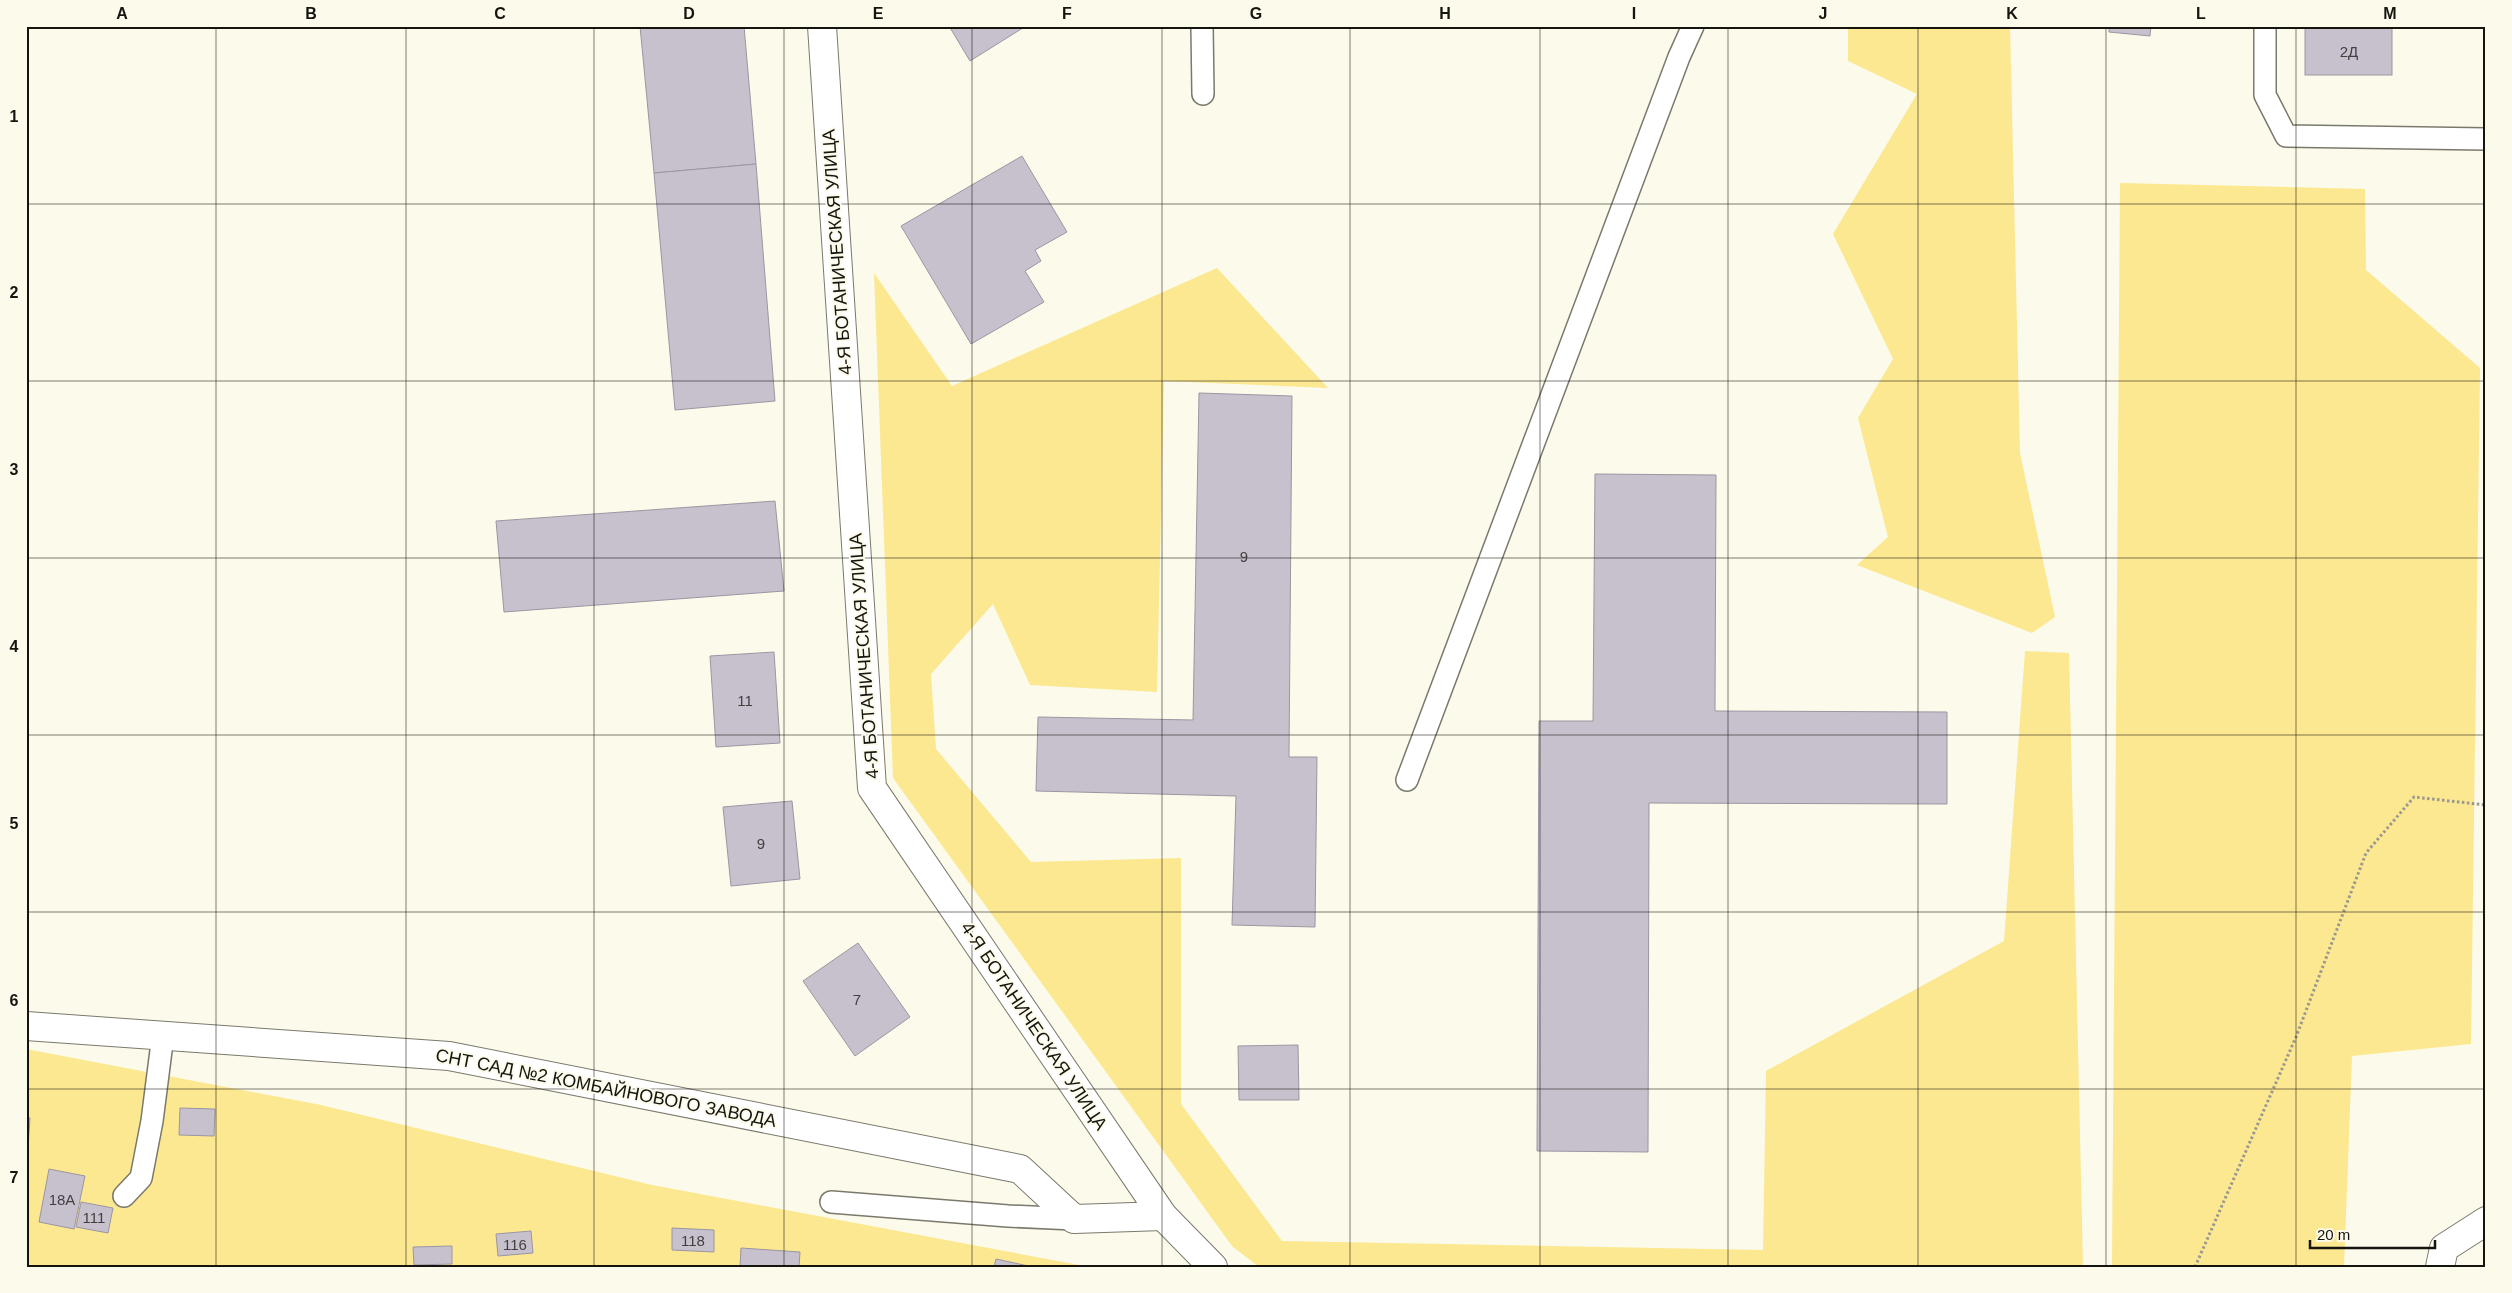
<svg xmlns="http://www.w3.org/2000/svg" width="2512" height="1293" font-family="Helvetica,sans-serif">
	<rect width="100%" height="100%" fill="#fcfaeb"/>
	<g fill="#fbe890">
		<polygon points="1848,26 2010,26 2020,453 2055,617 2032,633 1857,565 1888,537 1858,418 1893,359 1833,234 1917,94 1848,61"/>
		<polygon points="2120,183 2365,189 2366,270 2480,368 2471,1044 2352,1056 2344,1267 2112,1267"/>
		<polygon points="1217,268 1328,388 1164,381 1157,692 1030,685 993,604 931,674 936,749 1031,862 1181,858 1181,1104 1282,1241 1763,1250 1766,1071 2004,941 2025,651 2069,653 2083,1267 1259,1267 1232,1246 893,778 874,273 952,386"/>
		<polygon points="26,1049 321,1105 652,1185 1090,1267 26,1267"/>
	</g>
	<g fill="#c7c1ce" stroke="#9b96a2">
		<polygon points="640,26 744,26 756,164 654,173"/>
		<polygon points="949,26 1026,26 970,61"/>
		<polygon points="2109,26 2151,26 2150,36 2109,32"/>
		<rect x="2305" y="26" width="87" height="49"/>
		<polygon points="1022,156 1067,232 1035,250 1041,261 1025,271 1044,302 971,344 901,226"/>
		<polygon points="756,164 775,401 675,410 654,173"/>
		<polygon points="1199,393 1292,396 1289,757 1317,757 1315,927 1232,925 1236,796 1036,791 1038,717 1193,720"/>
		<polygon points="1595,474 1716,475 1715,711 1947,712 1947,804 1649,803 1648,1152 1537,1151 1539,721 1593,721"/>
		<polygon points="775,501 784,591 504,612 496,521"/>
		<polygon points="774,652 780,743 716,747 710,656"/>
		<polygon points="792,801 800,879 731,886 723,807"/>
		<polygon points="858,943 910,1017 855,1056 803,981"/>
		<polygon points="1298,1045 1299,1100 1239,1100 1238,1046"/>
		<polygon points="180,1108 215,1109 214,1136 179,1135"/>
		<polygon points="26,1118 30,1118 27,1161 26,1161"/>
		<polygon points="49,1169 85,1176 74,1229 39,1222"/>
		<polygon points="81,1202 113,1208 108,1233 76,1227"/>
		<polygon points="672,1228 714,1230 714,1252 672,1250"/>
		<polygon points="531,1231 533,1253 498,1256 496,1234"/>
		<polygon points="452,1246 452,1264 414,1265 413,1247"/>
		<polygon points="741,1248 800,1252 799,1267 740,1267"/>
		<polygon points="996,1259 1033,1267 994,1267"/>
	</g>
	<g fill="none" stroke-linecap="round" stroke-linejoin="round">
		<g stroke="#7b796c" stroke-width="24">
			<g id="service">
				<polyline points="1202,26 1203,94"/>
				<polyline points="2265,26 2265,95 2286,136 2486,139"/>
				<polyline points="1407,780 1679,57 1693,26"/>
				<polyline points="124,1196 141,1178 152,1121 163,1035"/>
				<polyline points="831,1202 1008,1216 1074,1219"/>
			</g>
		</g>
		<g stroke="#7b796c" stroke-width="30">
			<g id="minor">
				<polyline points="822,26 872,788 1163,1216 1213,1267"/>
				<polyline points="26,1026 449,1056 1020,1169 1074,1219 1163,1216"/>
				<polyline points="2440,1267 2444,1248 2486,1221"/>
			</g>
		</g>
		<polyline stroke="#9b998e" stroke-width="3" stroke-dasharray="2.5 2.5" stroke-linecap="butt" points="2195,1267 2296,1037 2366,853 2414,797 2486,805"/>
		<use href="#service" stroke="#fff" stroke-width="21"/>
		<use href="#minor" stroke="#fff" stroke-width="28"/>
	</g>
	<path fill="none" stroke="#15140f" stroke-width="1" stroke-opacity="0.55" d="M216 26V1267M406 26V1267M594 26V1267M784 26V1267M972 26V1267M1162 26V1267M1350 26V1267M1540 26V1267M1728 26V1267M1918 26V1267M2106 26V1267M2296 26V1267M26 204H2486M26 381H2486M26 558H2486M26 735H2486M26 912H2486M26 1089H2486"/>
	<g text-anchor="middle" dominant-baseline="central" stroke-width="4" stroke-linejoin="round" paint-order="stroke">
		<g font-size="15" fill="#423f3f">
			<text x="2349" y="51">2Д</text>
			<text x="1244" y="556">9</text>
			<text x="745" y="700">11</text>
			<text x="761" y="843">9</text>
			<text x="857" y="999">7</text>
			<text x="62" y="1199">18А</text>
			<text x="94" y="1217">111</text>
			<text x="693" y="1240">118</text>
			<text x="515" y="1244">116</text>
		</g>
		<g font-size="18" fill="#15140f" stroke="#fcfaeb">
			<text transform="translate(837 252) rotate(-94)">4-Я БОТАНИЧЕСКАЯ УЛИЦА</text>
			<text transform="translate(864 656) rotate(-94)">4-Я БОТАНИЧЕСКАЯ УЛИЦА</text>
			<text transform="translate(1034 1026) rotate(56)">4-Я БОТАНИЧЕСКАЯ УЛИЦА</text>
			<text transform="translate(606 1088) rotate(11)">СНТ САД №2 КОМБАЙНОВОГО ЗАВОДА</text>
		</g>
	</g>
	<rect width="2512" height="1293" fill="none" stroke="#fcfaeb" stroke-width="55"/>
	<path d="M2310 1240v8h125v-8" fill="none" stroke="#15140f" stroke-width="2.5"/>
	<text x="2317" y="1240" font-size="15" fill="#15140f" stroke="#fcfaeb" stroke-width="4" paint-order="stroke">20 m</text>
	<rect x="28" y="28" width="2456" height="1238" fill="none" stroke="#15140f" stroke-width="2"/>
	<g font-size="16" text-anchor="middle" font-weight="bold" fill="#15140f">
		<text x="122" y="19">A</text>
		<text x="311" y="19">B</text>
		<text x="500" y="19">C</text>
		<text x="689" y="19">D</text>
		<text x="878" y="19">E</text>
		<text x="1067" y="19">F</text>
		<text x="1256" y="19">G</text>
		<text x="1445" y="19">H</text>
		<text x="1634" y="19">I</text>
		<text x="1823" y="19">J</text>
		<text x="2012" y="19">K</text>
		<text x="2201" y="19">L</text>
		<text x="2390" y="19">M</text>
		<text x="14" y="122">1</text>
		<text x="14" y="298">2</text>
		<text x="14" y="475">3</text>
		<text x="14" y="652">4</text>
		<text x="14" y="829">5</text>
		<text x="14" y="1006">6</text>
		<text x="14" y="1183">7</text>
	</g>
</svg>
